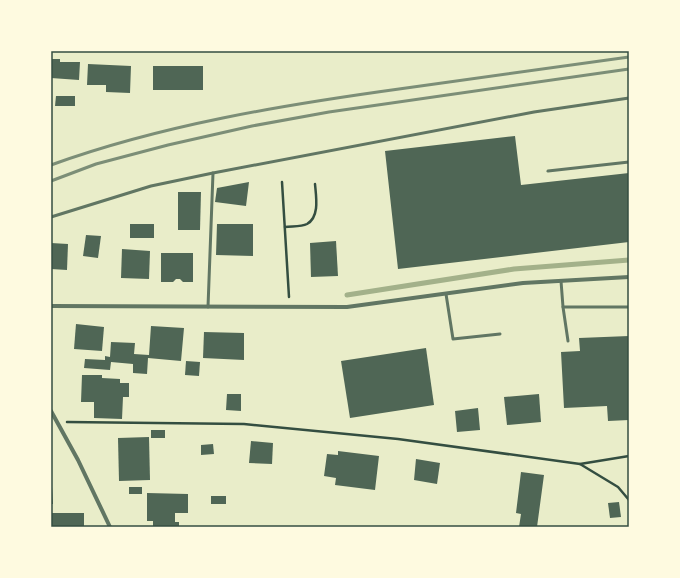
<svg xmlns="http://www.w3.org/2000/svg" width="680" height="578" font-family="Manrope,sans-serif">
	<rect width="100%" height="100%" fill="#e9edc9"/>
	<g fill="none" stroke-linecap="round" stroke-linejoin="round">
		<polyline stroke="#a3b18a" stroke-width="5" points="347,295 514,269 629,260"/>
	</g>
	<g fill="#4f6655">
		<polygon points="51,59 60,59 60,62 80,62 79,80 51,78"/>
		<polygon points="88,64 131,66 130,93 106,92 106,85 87,85"/>
		<rect x="153" y="66" width="50" height="24"/>
		<polygon points="56,96 75,96 75,106 55,106"/>
		<polygon points="515,136 521,185 629,173 629,242 398,269 385,151"/>
		<polygon points="249,182 246,206 215,202 217,188"/>
		<polygon points="178,192 201,192 200,230 178,230"/>
		<rect x="130" y="224" width="24" height="14"/>
		<polygon points="217,224 253,224 253,256 216,255"/>
		<polygon points="86,235 101,236 98,258 83,256"/>
		<polygon points="336,241 338,276 311,277 310,243"/>
		<polygon points="51,243 68,244 67,270 51,269"/>
		<polygon points="122,249 150,251 149,279 121,278"/>
		<polygon points="161,253 193,253 193,282 183,282 180,279 176,279 173,282 161,282"/>
		<polygon points="76,324 104,327 102,351 74,349"/>
		<polygon points="151,326 184,328 181,361 148,358 147,374 133,373 133,364 111,362 110,370 84,368 85,359 105,360 105,356 110,357 111,342 135,343 134,354 149,355"/>
		<polygon points="204,332 244,333 244,360 203,358"/>
		<polygon points="629,336 629,420 608,421 607,406 564,408 561,352 580,351 579,338"/>
		<polygon points="426,348 434,405 350,418 341,361"/>
		<polygon points="186,361 200,362 199,376 185,375"/>
		<polygon points="82,375 102,375 102,378 120,379 120,383 129,383 129,397 123,397 122,419 94,418 94,402 81,402"/>
		<polygon points="227,394 241,394 241,411 226,410"/>
		<polygon points="539,394 541,422 507,425 504,397"/>
		<polygon points="478,408 480,430 457,432 455,411"/>
		<rect x="151" y="430" width="14" height="8"/>
		<polygon points="149,437 150,480 119,481 118,438"/>
		<polygon points="251,441 273,443 272,464 249,463"/>
		<polygon points="213,444 214,454 201,455 201,445"/>
		<polygon points="338,451 379,456 375,490 335,485 336,478 324,476 327,454 338,455"/>
		<polygon points="416,459 440,463 437,484 414,480"/>
		<polygon points="521,472 544,475 537,527 519,527 521,514 516,513"/>
		<polygon points="51,487 52,487 53,504 51,504"/>
		<rect x="129" y="487" width="13" height="7"/>
		<polygon points="147,493 188,494 188,513 175,513 175,522 179,522 179,527 153,527 153,521 147,521"/>
		<rect x="211" y="496" width="15" height="8"/>
		<polygon points="619,502 621,517 610,518 608,503"/>
		<rect x="51" y="513" width="33" height="14"/>
	</g>
	<g fill="none" stroke-linecap="round" stroke-linejoin="round">
		<g stroke="#344e41" stroke-width="2.5">
			<polyline points="282,182 289,297"/>
			<path d="M285 227C292 226 301 227 307 224 320 217 316 196 315 184"/>
			<polyline points="67,422 244,424 398,439 580,464 629,456"/>
			<polyline points="580,464 618,487 629,500"/>
		</g>
		<g stroke="#617663" stroke-width="3">
			<polyline points="548,171 629,162"/>
			<polyline points="51,217 151,186 213,173 534,112 629,98"/>
			<polyline points="561,281 563,307 629,307"/>
			<polyline points="446,294 453,339 500,334"/>
			<polyline points="208,307 213,173"/>
			<polyline points="563,307 568,341"/>
		</g>
		<g stroke="#617663" stroke-width="4">
			<polyline points="51,306 347,307 523,283 629,277"/>
			<polyline points="51,411 78,460 110,527"/>
		</g>
		<g stroke="#7c8e77" stroke-width="3">
			<path d="M51 165C161 125 283 105 399 89 475 79 552 68 629 57"/>
			<polyline points="51,181 96,164 168,145 252,126 329,112 629,69"/>
		</g>
	</g>
	<rect width="680" height="578" fill="none" stroke="#fefae0" stroke-width="104"/>
	<rect x="52" y="52" width="576" height="474" fill="none" stroke="#344e41" stroke-width="1.5"/>
</svg>
